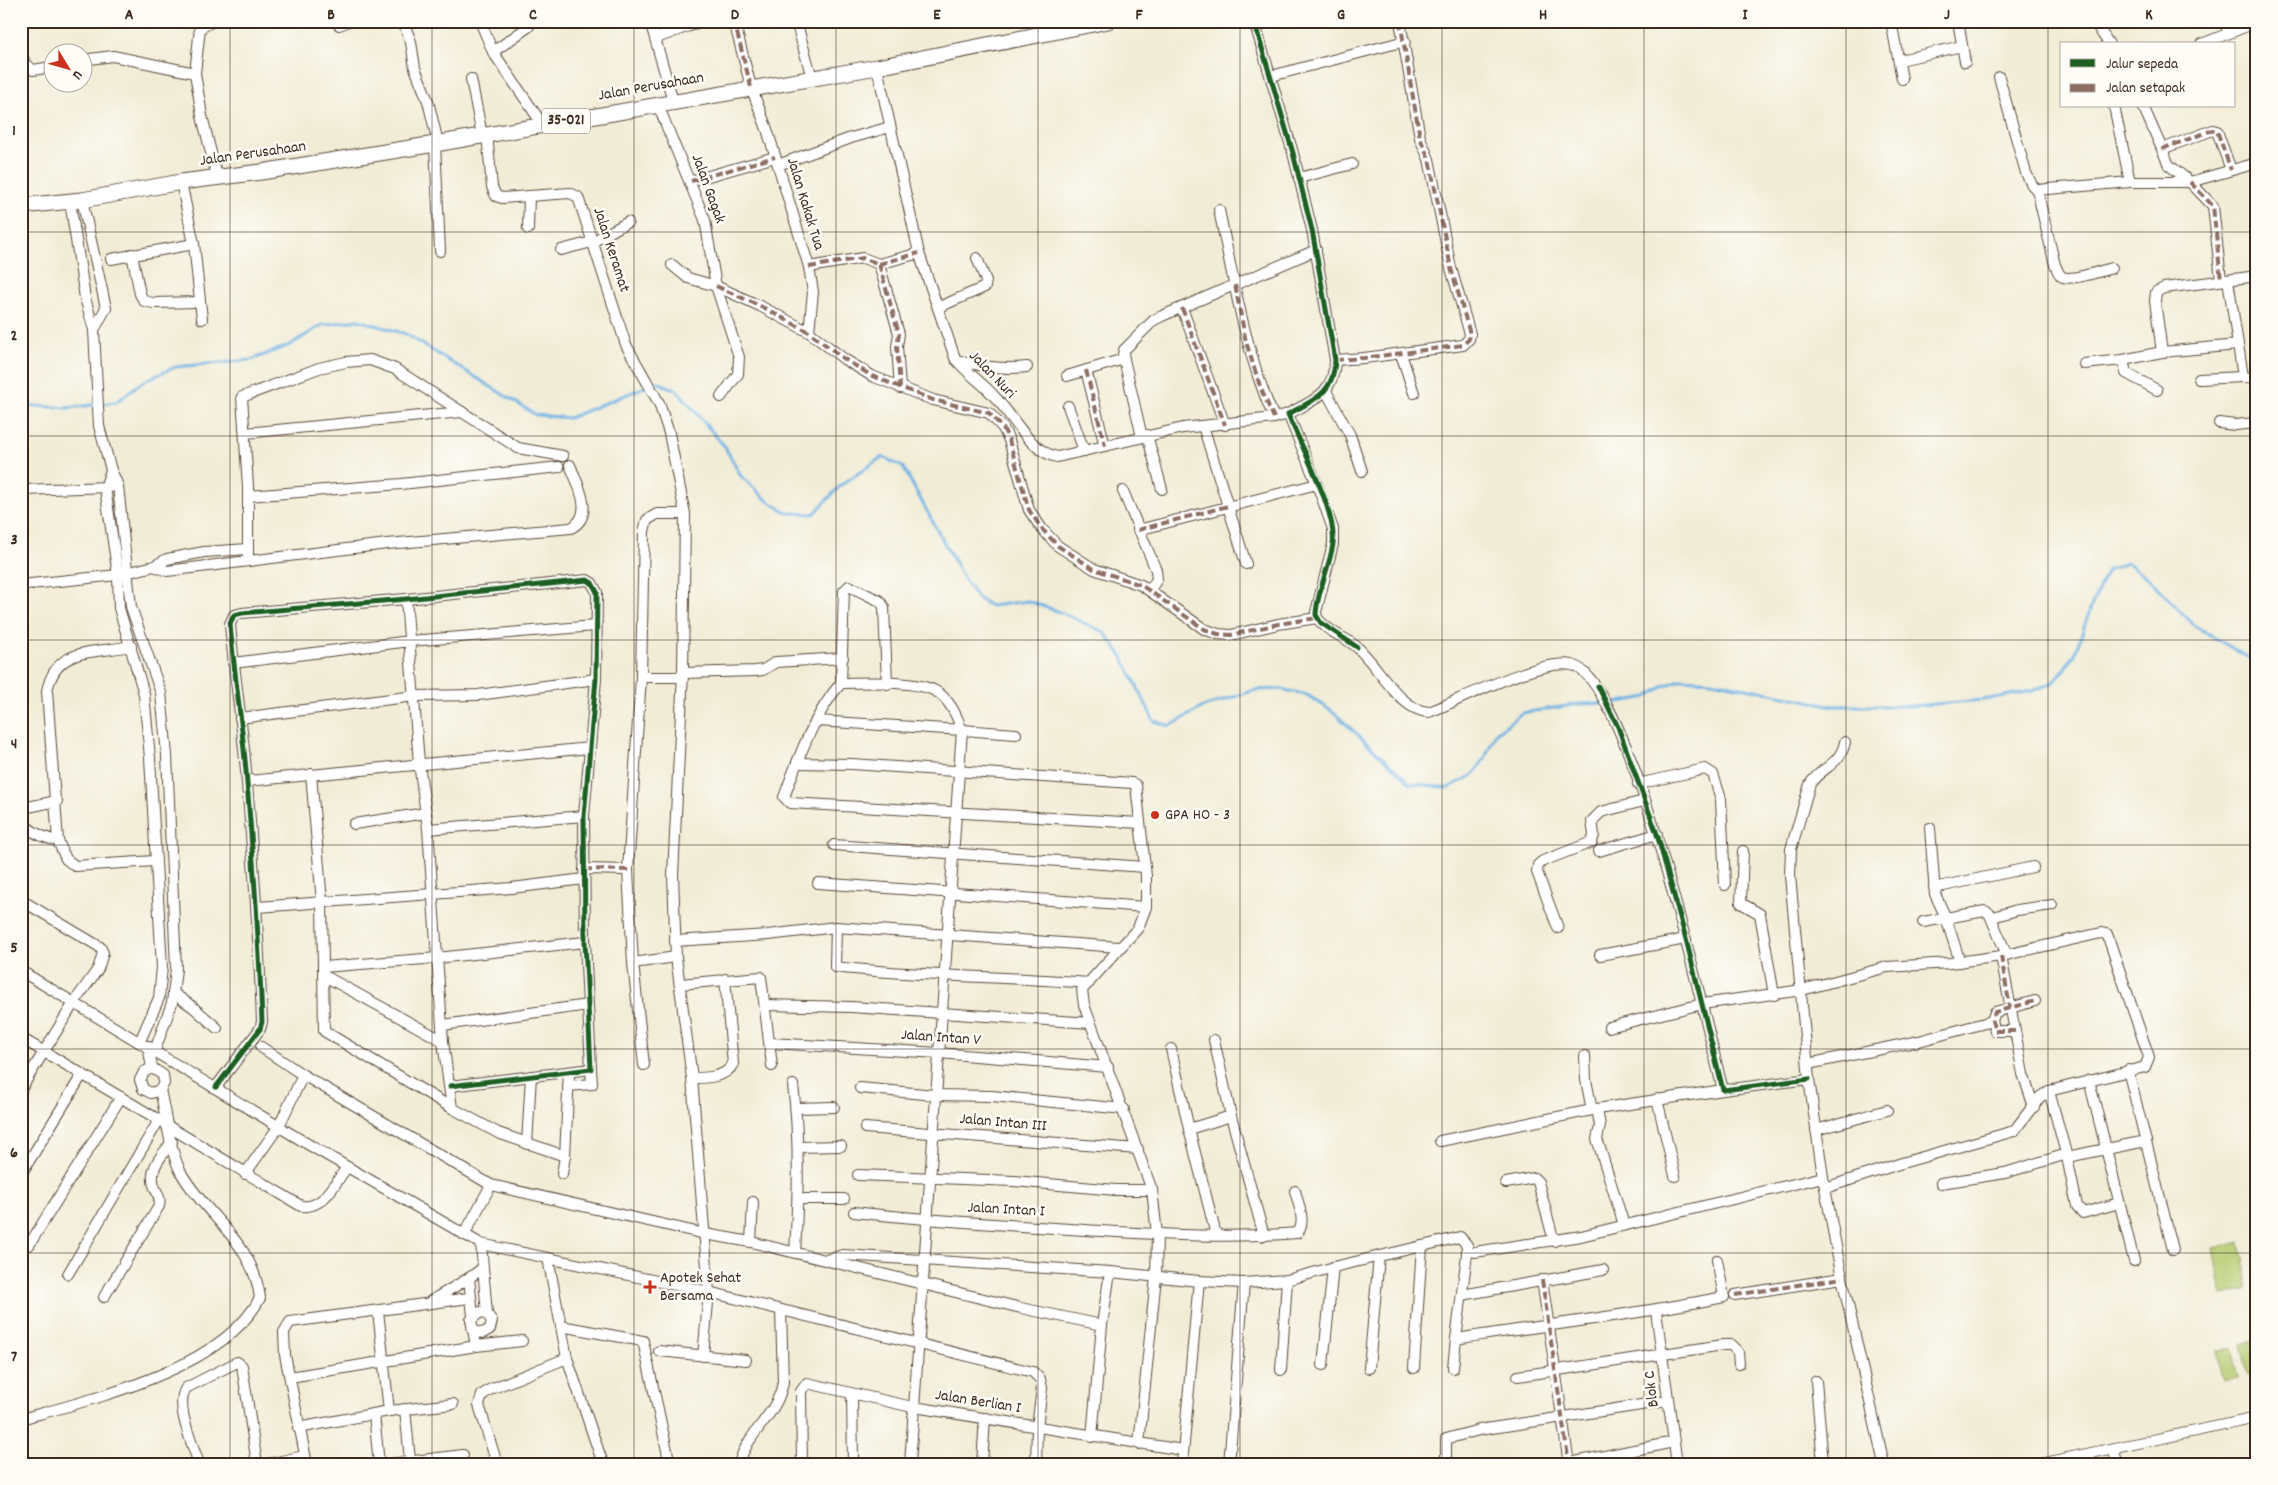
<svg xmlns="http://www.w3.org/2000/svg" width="2278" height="1485" font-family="Dekko,sans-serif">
	<rect width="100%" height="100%" fill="#fdfcf7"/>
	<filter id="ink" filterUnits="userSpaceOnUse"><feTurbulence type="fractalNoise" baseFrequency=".02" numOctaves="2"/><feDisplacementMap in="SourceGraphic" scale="10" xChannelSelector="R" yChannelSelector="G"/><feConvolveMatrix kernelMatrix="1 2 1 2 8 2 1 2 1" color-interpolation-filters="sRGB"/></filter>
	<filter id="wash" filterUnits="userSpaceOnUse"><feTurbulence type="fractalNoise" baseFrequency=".0096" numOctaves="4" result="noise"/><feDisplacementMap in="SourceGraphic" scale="20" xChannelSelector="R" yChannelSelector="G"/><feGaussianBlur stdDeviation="1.12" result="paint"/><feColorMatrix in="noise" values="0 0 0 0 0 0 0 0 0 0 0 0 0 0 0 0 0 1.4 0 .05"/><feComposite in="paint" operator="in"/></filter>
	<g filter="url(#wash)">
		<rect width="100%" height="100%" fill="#f1ecd5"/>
		<g fill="#b5ca6e" stroke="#787a46">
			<polygon points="2240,1243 2249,1289 2222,1295 2213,1248"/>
			<polygon points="2255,1341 2257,1373 2248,1375 2241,1345"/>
			<polygon points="2231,1348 2238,1378 2224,1381 2217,1351"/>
		</g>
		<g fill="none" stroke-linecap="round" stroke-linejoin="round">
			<polyline stroke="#71b3e5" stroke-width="3" points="21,405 68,408 116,402 144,381 175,367 251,360 290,345 322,325 358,320 406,334 536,415 569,418 657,382 677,390 725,447 741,476 768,501 788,513 814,514 841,485 882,457 903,467 960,572 977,598 991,606 1028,601 1060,612 1104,632 1122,656 1154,721 1170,726 1203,707 1255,690 1281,689 1307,695 1331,710 1410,783 1448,788 1473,775 1485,758 1496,733 1522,713 1579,704 1615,703 1647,697 1664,686 1683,679 1712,681 1833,706 1912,706 1983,700 2032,691 2054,682 2074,656 2091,607 2107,570 2128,563 2150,580 2195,626 2257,663"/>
		</g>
	</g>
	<g filter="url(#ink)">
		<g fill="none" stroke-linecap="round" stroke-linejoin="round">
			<g stroke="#564739" stroke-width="12">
				<g id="street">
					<polyline points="214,21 200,28 195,73 202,116 217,177"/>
					<polyline points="403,21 411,42 415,68 428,101 438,143"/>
					<polyline points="480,21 493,52 543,125"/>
					<polyline points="650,21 673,101"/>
					<polyline points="734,21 751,87 767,129 809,267 813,292 809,332"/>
					<polyline points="796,21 812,78"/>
					<path d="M1254 21 1293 153 1312 230 1335 360C1334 394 1314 400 1288 414L1317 484 1333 529V544L1316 612 1317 618C1327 632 1346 637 1358 648 1379 667 1400 711 1429 712 1460 700 1541 658 1572 665 1631 679 1706 1025 1723 1090L1809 1079"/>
					<polyline points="1891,21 1902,79"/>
					<polyline points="1958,21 1965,62"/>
					<polyline points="2094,21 2109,44"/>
					<polyline points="2224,21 2229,32"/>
					<polyline points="339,25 349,21"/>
					<polyline points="689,26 703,21"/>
					<polyline points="657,38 689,26 688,21"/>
					<polyline points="2202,44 2257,22"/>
					<polyline points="21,52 25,64 33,70 52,67"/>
					<polyline points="493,52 528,27 533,21"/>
					<polyline points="82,60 113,56 195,73"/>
					<polyline points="1900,60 1962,46"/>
					<path d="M877 67 919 253 955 358C966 373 982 382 994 396 1013 415 1029 451 1057 457L1183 428 1274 418 1288 414"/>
					<polyline points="1271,76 1405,41"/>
					<polyline points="1999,77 2026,173 2032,185 2037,190 2130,182 2190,182 2257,163"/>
					<polyline points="471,79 482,135"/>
					<polyline points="658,105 705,220 716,286 739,357 738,374 721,397"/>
					<polyline points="2114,106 2130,182"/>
					<polyline points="2143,106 2169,165 2190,182 2213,206 2221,280"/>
					<polyline points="487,134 492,187 496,196 502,198 570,193 578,197 626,345 659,403 669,433 685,514"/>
					<polyline points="435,144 440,251"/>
					<polyline points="2162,149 2213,130 2217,131 2231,170"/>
					<polyline points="778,165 851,138 890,127"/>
					<polyline points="1299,178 1352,164"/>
					<polyline points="691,181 775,157"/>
					<polyline points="181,182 194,244 202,319"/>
					<path d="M2037 190 2055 265C2057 269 2058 273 2061 276 2069 282 2101 271 2112 268"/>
					<polyline points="82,200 106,308 94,330"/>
					<polyline points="70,201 85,298 94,330 99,426 111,470 118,486 131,607 161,693 167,755 176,969 172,1003 155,1050"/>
					<path d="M1219 210C1234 281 1245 352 1274 418"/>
					<polyline points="528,229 529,196"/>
					<polyline points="561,250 592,242 628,222"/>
					<polyline points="132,254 140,294 144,301 153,303 199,302"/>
					<polyline points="111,259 194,244"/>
					<polyline points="879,264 899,334 897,346 900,388"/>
					<polyline points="672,265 688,278 716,286 760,306 809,332 844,359 872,376 933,400 989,413 1003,428 1009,440 1029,510 1042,529 1058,546 1094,569 1141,585 1204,629 1218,634 1231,635 1278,624 1317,618"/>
					<polyline points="809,267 863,258 879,264 919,253"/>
					<polyline points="2228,280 2243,377 2257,378"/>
					<polyline points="939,307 985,287 986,281 977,258"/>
					<polyline points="1182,308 1225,425"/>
					<polyline points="2162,352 2155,301 2156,292 2164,288 2257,276"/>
					<polyline points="1401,354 1414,393"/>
					<path d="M956 360C980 366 1002 370 1027 367"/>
					<polyline points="1335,360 1364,358 1463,345 1469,339 1470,334 1451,268 1429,159 1420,138 1400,21"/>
					<polyline points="2123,360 2126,373 2157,390"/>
					<polyline points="2084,364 2123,360 2162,352 2238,345"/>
					<polyline points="1086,370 1105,446"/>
					<polyline points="1067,376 1124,359"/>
					<polyline points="2199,379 2243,377"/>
					<polyline points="1326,391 1350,435 1362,471"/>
					<polyline points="1068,406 1084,451"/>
					<polyline points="2219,423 2235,425 2257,423"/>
					<polyline points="1203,426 1246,564"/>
					<polyline points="245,433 462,412"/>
					<polyline points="1147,435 1162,489"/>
					<polyline points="1142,437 1123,355 1124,350 1154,320 1162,316 1316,250"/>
					<polyline points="111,470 105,488 118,575 119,608 144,694 150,758 162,967 159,998 140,1041"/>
					<polyline points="21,490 110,487"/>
					<polyline points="1123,491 1156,570 1157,579 1150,590"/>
					<polyline points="248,496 401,484 559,467"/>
					<polyline points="1138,530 1317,484"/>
					<polyline points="248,560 248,486 242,397 319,368 346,362 370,360 395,369 518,448 563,456"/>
					<path d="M154 566 167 571 387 544 571 528C596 515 577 483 570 465"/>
					<polyline points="21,585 118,575 154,566 167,559 204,552 248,549"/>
					<polyline points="406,599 419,763 428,829 443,1041 452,1108 498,1133 565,1156 569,1073"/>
					<path d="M131 646C93 654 56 646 47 691L58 841 66 859 75 866 155 861"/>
					<polyline points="233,663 410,641 595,626"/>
					<polyline points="683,673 755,671 763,670 776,662 843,658"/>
					<polyline points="641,677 683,677"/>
					<polyline points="841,683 844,591 849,586 880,601 884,607 887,684"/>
					<polyline points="240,718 415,696 478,695 596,679"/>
					<path d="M817 721 962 730C957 717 952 704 940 694 923 679 864 683 841 683 814 714 798 759 784 797L790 803 1140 823"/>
					<path d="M1845 742C1840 766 1822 766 1810 784L1791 849 1790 876 1809 1079 1823 1177 1842 1278 1884 1464"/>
					<polyline points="797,763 852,764 1132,783 1136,785 1146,876 1146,907 1138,928 1082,990 1084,1005 1152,1190 1157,1234 1156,1277 1139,1444"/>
					<polyline points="311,774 322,902 324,1031 452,1108"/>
					<polyline points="247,781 590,748"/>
					<polyline points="1638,784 1705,769 1713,774 1721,799 1725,885"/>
					<polyline points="21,813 28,807 57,801"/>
					<path d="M21 817C25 831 45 838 58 841"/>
					<polyline points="354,824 426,813"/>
					<polyline points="1930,828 1935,894 1946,918 1960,962"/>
					<polyline points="428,829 584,816"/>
					<polyline points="834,845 1145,867"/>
					<polyline points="1599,851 1657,834"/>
					<polyline points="1743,851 1741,903 1760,914 1774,995"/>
					<polyline points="584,869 628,870"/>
					<polyline points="818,883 1146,907"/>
					<polyline points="1934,888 2033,867"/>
					<polyline points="21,900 100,947 103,953 98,969 75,1001 21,1089"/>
					<polyline points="258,907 512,888 584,879"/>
					<polyline points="1993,917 2017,910 2052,905"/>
					<polyline points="1923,922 1985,911 1989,913 2007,955"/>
					<path d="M836 927 835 967C919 977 1004 976 1089 983"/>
					<polyline points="1558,928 1537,872 1538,865 1543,861 1592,842 1594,835 1592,821 1601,812 1644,801"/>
					<polyline points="675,941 768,935 836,927 1119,947"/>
					<polyline points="1600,955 1686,939"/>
					<polyline points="2001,956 2023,1074 2034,1107"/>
					<polyline points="633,963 676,957"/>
					<polyline points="323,967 437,958 585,942"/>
					<polyline points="21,971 311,1146 481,1244 709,1292 1033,1372 1040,1379 1042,1388 1037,1427 1036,1464"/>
					<polyline points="323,975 443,1041"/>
					<polyline points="680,984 761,977 772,1066"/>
					<polyline points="173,993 193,1007 217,1028"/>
					<polyline points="765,1005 851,1007 1091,1023"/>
					<polyline points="443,1025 588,1005"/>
					<polyline points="1609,1027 1702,1004 1802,990 1887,967 1950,963 2001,956 2101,933 2107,934 2149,1057 2145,1067 2049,1091 2040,1097 2014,1131 1902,1163 1825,1188"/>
					<polyline points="2015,1031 1995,1031 1992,1021 1995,1012 2035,1001"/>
					<polyline points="21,1038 159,1120 68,1274"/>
					<polyline points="1214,1040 1231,1116 1264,1236"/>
					<polyline points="771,1043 939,1053 1108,1067"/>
					<polyline points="148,1046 152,1068"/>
					<polyline points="261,1047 303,1075 491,1185 705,1234 751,1242 1021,1308 1102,1325"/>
					<polyline points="1171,1049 1189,1129 1216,1235"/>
					<polyline points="1585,1056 1586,1080 1592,1110"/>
					<polyline points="1808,1064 1919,1041 1992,1021"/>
					<path d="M644 1065 633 963 628 870 641 677 644 531 647 520 657 514H685L683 673 673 875 676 957 692 1078C705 1078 726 1078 733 1064L725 979"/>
					<polyline points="2128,1070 2173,1250"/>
					<polyline points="692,1078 709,1292 703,1356"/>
					<polyline points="2089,1080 2134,1261"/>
					<path d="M793 1085C800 1141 798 1197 795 1253"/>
					<polyline points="568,1086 592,1084 591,1069"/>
					<path d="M216 1087 260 1029 262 1022C259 938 253 855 246 771 242 722 234 673 230 624L234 615 242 613 406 599 587 580 592 583 597 592 596 679 584 816 585 942 591 1069 450 1086"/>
					<polyline points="860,1088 935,1095 992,1096 1124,1109"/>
					<polyline points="2049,1091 2067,1157 2077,1206 2083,1213 2119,1203"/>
					<polyline points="1657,1099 1675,1176"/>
					<polyline points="796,1108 834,1107"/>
					<polyline points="1597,1109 1600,1126 1597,1139 1624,1225"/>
					<path d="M166 1125 301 1206C324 1209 335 1183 347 1167"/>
					<polyline points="865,1128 1138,1149"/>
					<polyline points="1189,1129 1231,1116"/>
					<polyline points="1816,1130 1887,1110"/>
					<polyline points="1440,1141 1597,1109 1723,1090"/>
					<polyline points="527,1144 531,1076"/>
					<polyline points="798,1147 841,1146"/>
					<polyline points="2067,1157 2146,1141"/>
					<polyline points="21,1174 82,1075"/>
					<polyline points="245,1174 279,1126 303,1075"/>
					<polyline points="562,1174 565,1156"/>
					<polyline points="858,1175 1014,1181 1116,1190 1152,1190"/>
					<polyline points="1506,1183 1534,1178 1538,1182 1554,1241"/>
					<polyline points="1941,1183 2005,1173 2067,1154"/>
					<polyline points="799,1199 844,1199"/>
					<path d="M854 1212C931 1221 1008 1225 1085 1230 1155 1234 1226 1239 1297 1233 1307 1224 1298 1203 1295 1191"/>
					<polyline points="464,1235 491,1185"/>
					<polyline points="751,1242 753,1202"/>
					<polyline points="481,1244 487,1314"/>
					<polyline points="29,1245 121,1097"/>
					<polyline points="1475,1252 1581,1236 1823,1177"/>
					<polyline points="548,1258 567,1358 603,1464"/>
					<polyline points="826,1260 843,1255 1110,1272"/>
					<polyline points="1542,1280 1569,1464"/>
					<polyline points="1462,1295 1603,1270"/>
					<polyline points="1735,1295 1842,1278"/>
					<path d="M104 1297 159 1206C161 1199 158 1195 155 1188 147 1170 162 1155 172 1142"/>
					<polyline points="431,1301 469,1278"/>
					<polyline points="378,1311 389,1411"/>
					<polyline points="1656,1311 1677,1464"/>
					<polyline points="473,1316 469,1278 483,1268"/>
					<polyline points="561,1326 643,1341 670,1464"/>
					<polyline points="475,1331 483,1333 490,1329 492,1321 487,1314 480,1312 471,1320 476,1346"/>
					<polyline points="659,1351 746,1360"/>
					<polyline points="1323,1365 1333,1267"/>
					<polyline points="1369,1368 1379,1256"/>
					<polyline points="1414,1368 1422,1246"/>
					<polyline points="1453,1368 1456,1339"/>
					<polyline points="1281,1370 1287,1280"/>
					<polyline points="1518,1376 1723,1345 1731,1345 1738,1352 1739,1364"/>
					<polyline points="290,1377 476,1346 522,1341"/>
					<polyline points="1816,1381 1823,1464"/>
					<polyline points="852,1394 853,1464"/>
					<polyline points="405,1409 410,1460"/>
					<polyline points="374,1414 379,1464"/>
					<path d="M21 1419C93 1399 223 1369 260 1298 253 1242 210 1220 183 1176 170 1155 166 1115 160 1090L164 1083 163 1075 152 1068 144 1072 140 1080 143 1089 151 1093 160 1090"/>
					<polyline points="298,1428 389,1411 453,1404"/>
					<path d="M1092 1437 1102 1325 1110 1272 1199 1281 1244 1283 1287 1280 1338 1266 1460 1237 1467 1245V1254L1456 1339C1545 1325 1635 1315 1724 1297L1717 1260"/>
					<polyline points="2114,1449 2117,1464"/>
					<path d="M199 1464C193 1445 174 1405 186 1388L237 1362 242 1366 257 1464"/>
					<polyline points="268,1464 304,1456"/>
					<polyline points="307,1464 285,1355 284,1332 290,1322 469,1298"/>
					<polyline points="389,1464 463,1455"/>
					<polyline points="497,1464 479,1405 482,1395 491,1389 567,1358"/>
					<path d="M739 1464C748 1430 777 1417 783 1382L781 1310"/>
					<polyline points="802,1464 801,1391 807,1383 908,1406 1183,1450"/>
					<polyline points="910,1464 962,730 1016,734"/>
					<polyline points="982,1464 985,1418"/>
					<polyline points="1182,1464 1199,1281"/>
					<polyline points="1229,1464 1244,1283"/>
					<polyline points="1446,1464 1446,1439 1479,1430 1667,1401"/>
					<polyline points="1565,1464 1674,1442"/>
					<polyline points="2039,1464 2257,1418"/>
				</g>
			</g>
			<g stroke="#564739" stroke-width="17">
				<polyline id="primary" points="21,206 82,200 181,182 261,172 435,144 877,67 1108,21"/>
			</g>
			<use href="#street" stroke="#fff" stroke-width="10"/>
			<use href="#primary" stroke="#fff" stroke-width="15"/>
			<g stroke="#8d6e63" stroke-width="4" stroke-dasharray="8 4" stroke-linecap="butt">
				<polyline points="734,21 751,87"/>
				<polyline points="339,25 349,21"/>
				<polyline points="2162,149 2213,130 2217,131 2231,170"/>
				<polyline points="691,181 775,157"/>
				<polyline points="2190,182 2213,206 2221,280"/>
				<polyline points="879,264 899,334 897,346 900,388"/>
				<polyline points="809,267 863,258 879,264 919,253"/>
				<polyline points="1235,285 1246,342 1261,389 1274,418"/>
				<polyline points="716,286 760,306 809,332 844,359 872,376 933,400 989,413 1003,428 1009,440 1029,510 1042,529 1058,546 1094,569 1141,585 1204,629 1218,634 1231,635 1278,624 1317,618"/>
				<polyline points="1182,308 1225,425"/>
				<polyline points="1335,360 1364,358 1463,345 1469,339 1470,334 1451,268 1429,159 1420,138 1400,21"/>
				<polyline points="1086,370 1105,446"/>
				<polyline points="1138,530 1228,506"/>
				<polyline points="584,869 628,870"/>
				<polyline points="2001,956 2010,1008"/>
				<polyline points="2015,1031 1995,1031 1992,1021 1995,1012 2035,1001"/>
				<polyline points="1542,1280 1569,1464"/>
				<polyline points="1735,1295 1842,1278"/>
			</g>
			<g stroke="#fdfcf7" stroke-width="8">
				<g id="cycleway">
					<path d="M1254 21 1293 153 1312 230 1335 360C1334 394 1314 400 1288 414 1301 446 1337 512 1333 544 1330 566 1316 595 1316 615L1321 623 1357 647"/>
					<polyline points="1598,686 1618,727 1657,834 1686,939 1723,1090 1809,1079"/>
					<path d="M216 1087 260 1029 262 1022C259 938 253 855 246 771 242 722 234 673 230 624L234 615 242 613 406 599 587 580 592 583 597 592 596 679 584 816 585 942 591 1069 450 1086"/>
				</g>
			</g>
			<use href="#cycleway" stroke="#1b5e20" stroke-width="5"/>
		</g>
	</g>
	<path fill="none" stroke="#3b2a1e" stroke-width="1" stroke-opacity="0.55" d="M230 21V1464M432 21V1464M634 21V1464M836 21V1464M1038 21V1464M1240 21V1464M1442 21V1464M1644 21V1464M1846 21V1464M2048 21V1464M21 232H2257M21 436H2257M21 640H2257M21 845H2257M21 1049H2257M21 1253H2257"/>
	<g fill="#c8321e" stroke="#fdfcf7" stroke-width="2">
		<circle cx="1155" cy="815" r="5"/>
		<path d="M647.5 1279.5h5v5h5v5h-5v5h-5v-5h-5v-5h5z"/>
	</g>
	<g text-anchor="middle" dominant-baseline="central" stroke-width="5" stroke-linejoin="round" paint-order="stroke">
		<rect fill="#fdfcf7" stroke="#75695f" stroke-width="1" x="542" y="108.5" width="48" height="25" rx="4"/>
		<g font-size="15" font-weight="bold" fill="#3b2a1e">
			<text x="566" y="121">35-021</text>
		</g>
		<g font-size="16" fill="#3b2a1e" stroke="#fdfcf7">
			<text transform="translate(651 87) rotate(-10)">Jalan Perusahaan</text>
			<text transform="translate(253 154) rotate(-8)">Jalan Perusahaan</text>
			<text transform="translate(708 189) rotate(70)">Jalan Gagak</text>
			<text transform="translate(805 204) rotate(73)">Jalan Kakak Tua</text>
			<text transform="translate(611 250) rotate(72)">Jalan Keramat</text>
			<text transform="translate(992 375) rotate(46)">Jalan Nuri</text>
			<text transform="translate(941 1038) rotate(4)">Jalan Intan V</text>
			<text transform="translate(1003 1123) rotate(5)">Jalan Intan III</text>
			<text transform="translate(1006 1210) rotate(3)">Jalan Intan I</text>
			<text transform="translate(1652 1389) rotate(-97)">Blok C</text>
			<text transform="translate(978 1402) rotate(9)">Jalan Berlian I</text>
		</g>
		<g font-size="16" fill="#3b2a1e" stroke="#fdfcf7" text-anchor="start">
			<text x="1165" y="815">GPA HO - 3</text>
			<text x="660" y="1278">Apotek Sehat<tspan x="660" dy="18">Bersama</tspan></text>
		</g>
	</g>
	<rect width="2278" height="1485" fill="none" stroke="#fdfcf7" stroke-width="55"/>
	<rect x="2060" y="42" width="175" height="65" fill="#fdfcf7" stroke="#afa8a0"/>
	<rect x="2070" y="59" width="25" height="8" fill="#1b5e20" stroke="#afa8a0"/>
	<text x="2106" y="68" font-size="15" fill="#3b2a1e">Jalur sepeda</text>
	<rect x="2070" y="84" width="25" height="8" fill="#8d6e63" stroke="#afa8a0"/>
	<text x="2106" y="92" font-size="15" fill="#3b2a1e">Jalan setapak</text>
	<g transform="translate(68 68) rotate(127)"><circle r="24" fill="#fdfcf7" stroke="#afa8a0"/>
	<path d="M0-4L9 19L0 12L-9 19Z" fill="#c8321e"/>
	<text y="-8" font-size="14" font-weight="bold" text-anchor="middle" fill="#3b2a1e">U</text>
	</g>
	<rect x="28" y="28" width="2222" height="1430" fill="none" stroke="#3b2a1e" stroke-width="2"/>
	<g font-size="16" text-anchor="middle" font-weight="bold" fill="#3b2a1e">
		<text x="129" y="19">A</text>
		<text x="331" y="19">B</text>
		<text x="533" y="19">C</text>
		<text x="735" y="19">D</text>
		<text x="937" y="19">E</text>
		<text x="1139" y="19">F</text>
		<text x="1341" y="19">G</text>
		<text x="1543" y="19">H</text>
		<text x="1745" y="19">I</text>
		<text x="1947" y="19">J</text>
		<text x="2149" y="19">K</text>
		<text x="14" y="135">1</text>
		<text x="14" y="340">2</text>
		<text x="14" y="544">3</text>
		<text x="14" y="748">4</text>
		<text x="14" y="952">5</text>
		<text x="14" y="1157">6</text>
		<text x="14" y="1361">7</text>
	</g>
</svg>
